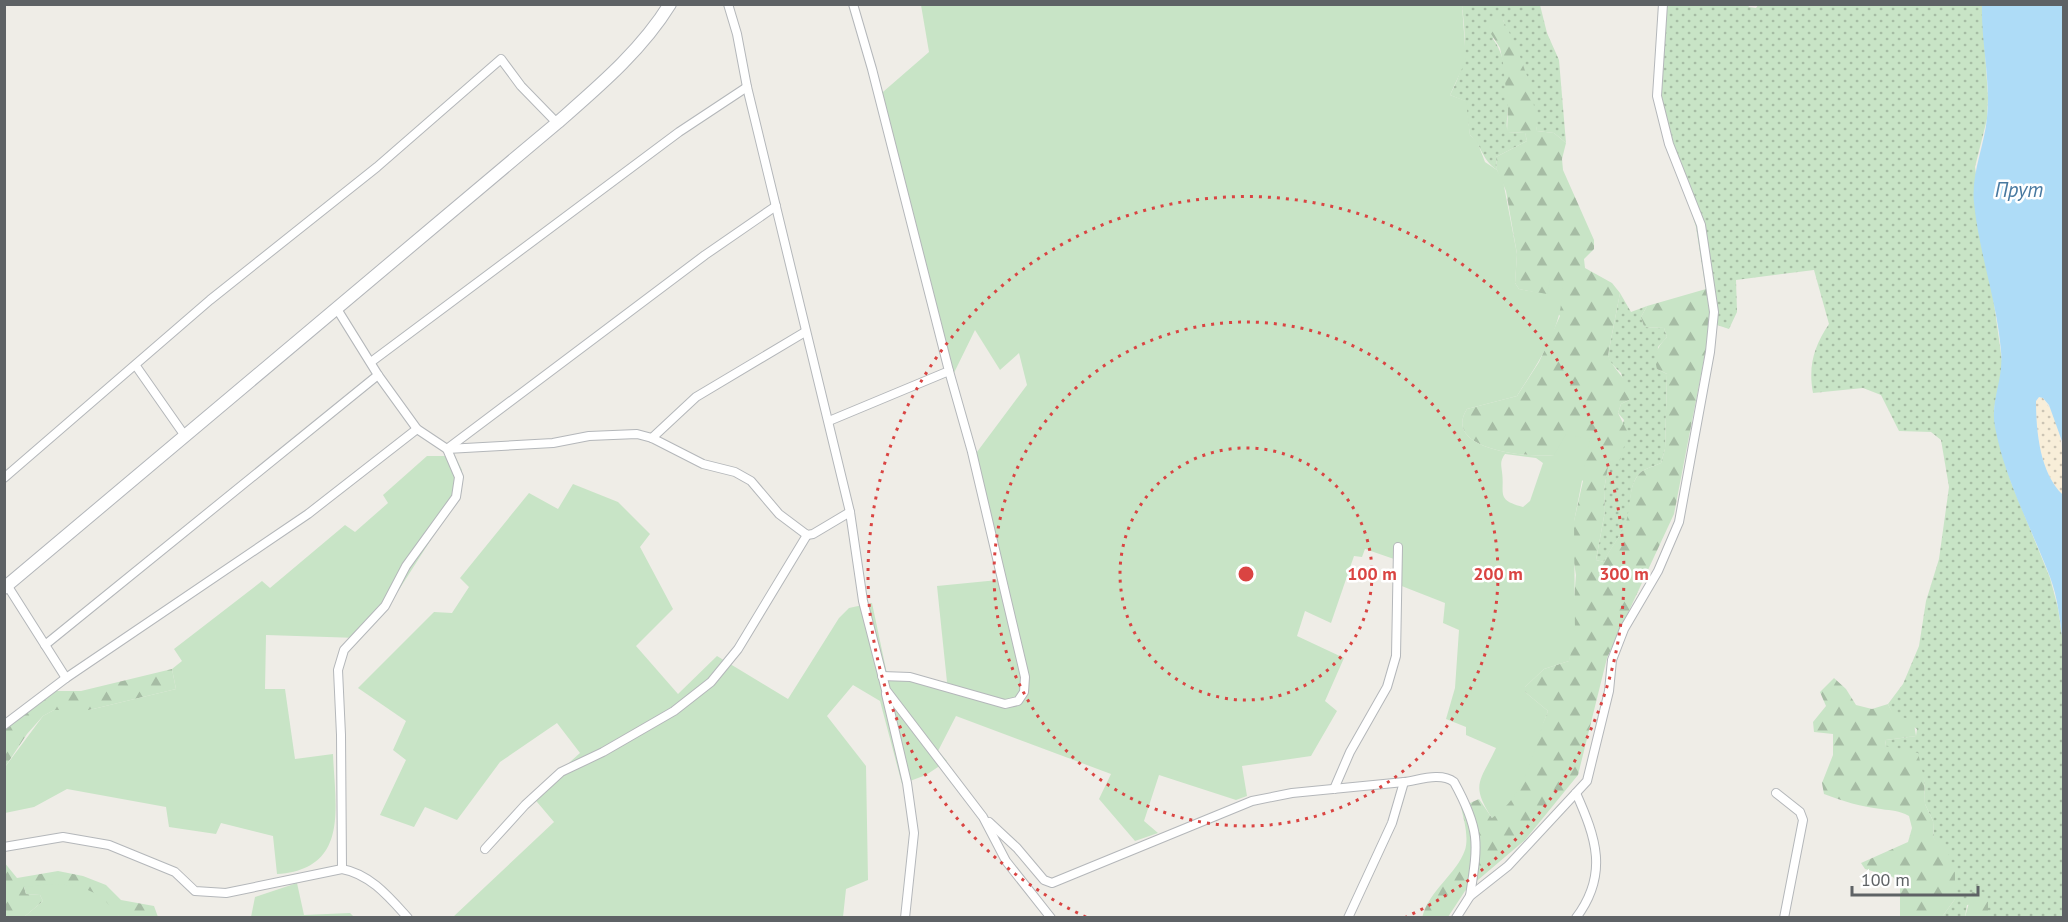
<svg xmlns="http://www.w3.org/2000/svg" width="2068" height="922" font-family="'PT Sans',sans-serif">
	<defs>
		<pattern id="grass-dots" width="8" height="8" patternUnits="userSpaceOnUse" patternTransform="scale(1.5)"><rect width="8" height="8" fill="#c8e4c6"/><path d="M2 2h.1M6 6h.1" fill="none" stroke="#a6bca4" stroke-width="1.8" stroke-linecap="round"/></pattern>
		<pattern id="forest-firs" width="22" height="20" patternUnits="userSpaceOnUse" patternTransform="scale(1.5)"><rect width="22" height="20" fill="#c8e4c6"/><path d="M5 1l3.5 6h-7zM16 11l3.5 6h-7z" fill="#a6bca4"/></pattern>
		<pattern id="sand-dots" width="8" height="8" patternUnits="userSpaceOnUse" patternTransform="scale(1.5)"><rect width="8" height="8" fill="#f8eed9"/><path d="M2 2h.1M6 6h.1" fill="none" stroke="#ccc4b4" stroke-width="1.8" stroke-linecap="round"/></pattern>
	</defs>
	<rect width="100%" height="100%" fill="#efede7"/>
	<g fill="url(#grass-dots)">
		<path d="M1747 4 1749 7 1756 8 1759 4 1982 5 1988 98 1987 119 1975 167 2003 368 1994 409 1999 442 2011 482 2050 578 2058 608 2063 643V917H1988V902L1967 905 1965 917H1942L1955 899 1934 839 1933 821 1925 804 1924 778 1885 746 1886 740 1916 736 1917 729 1893 715 1888 704 1903 684 1919 646 1926 601 1939 559 1949 487 1941 440 1931 432 1899 431 1881 395 1863 388 1813 393C1808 366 1814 346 1829 324L1814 270 1736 280 1737 312 1729 329 1711 323 1696 227 1656 101 1662 5Z"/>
		<path d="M1462 5H1540L1547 33 1559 60 1566 143 1554 133 1537 131 1524 68 1503 20 1493 39C1506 56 1509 87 1508 108 1508 117 1505 124 1508 132L1525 133 1527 141 1496 157 1497 170C1480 158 1483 146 1470 135L1465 101 1450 95C1468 61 1466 42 1462 5Z"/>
		<path d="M1620 293 1631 312 1647 306 1641 317 1644 327 1664 328 1667 337 1658 347 1657 369 1667 374 1665 449 1661 463C1655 466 1645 468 1640 473 1629 483 1631 504 1628 517 1623 535 1611 546 1604 562L1596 560 1605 511 1604 490 1608 467 1624 420 1618 413 1621 404 1629 400 1621 373 1610 362 1608 355Z"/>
	</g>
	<g fill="url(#forest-firs)">
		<path d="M1496 16 1503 20 1517 48 1532 90 1537 131 1554 133 1566 143 1562 159 1563 170 1594 240V249L1584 259 1585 268 1612 283 1620 293 1608 355C1612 369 1627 378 1632 394L1629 400 1621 404 1618 413 1628 433 1620 460 1608 467 1604 490 1605 511 1596 560 1604 562C1610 547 1621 537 1626 522 1631 507 1628 484 1640 473 1645 468 1655 466 1661 463L1665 449 1667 374 1657 369C1653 355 1658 346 1667 337L1664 328 1644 327 1641 317 1647 306 1706 289 1711 323 1674 514 1607 658 1578 775 1525 840 1465 891 1448 917 1422 918C1429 890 1456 875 1465 850 1469 837 1464 820 1461 807L1479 799 1492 818 1539 733 1548 711 1525 692V687L1544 669 1569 661 1576 575 1572 551 1574 521 1583 481 1554 455C1530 458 1441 450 1467 409L1517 396 1539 362 1560 316 1547 295 1519 289 1515 283 1517 254 1506 191 1497 170 1496 157 1527 141 1525 133 1507 132 1508 109 1503 63 1500 48 1488 29 1492 18Z"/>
		<polygon points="172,669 176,689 89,710 54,710 43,716 27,734 5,767 5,728 55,691 81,691"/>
		<path d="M1834 678 1846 689 1856 705 1872 709 1888 704C1894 718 1899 718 1913 718L1916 736 1886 740 1885 746 1918 753 1924 778 1925 804 1933 821 1934 839 1946 847 1955 873V899L1942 917H1900V887L1893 877 1865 869 1861 863 1908 842 1912 828 1909 816C1898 810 1893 811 1881 809 1862 807 1842 801 1824 794L1822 783 1833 755V734L1814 732 1813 722 1826 706 1820 692Z"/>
		<polygon points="4,862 17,878 58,871 83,876 106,885 121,900 154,906 158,917 120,917 114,912 24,887 26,894 40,895 43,901 24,917 5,917"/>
		<polygon points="1972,892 1983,892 1988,902 1988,917 1965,917"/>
	</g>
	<path fill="url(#sand-dots)" d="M2039 397 2043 398C2065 427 2063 461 2063 495 2040 473 2036 432 2036 401Z"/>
	<g fill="#c8e4c6" fill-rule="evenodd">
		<path d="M921 5H1462L1466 60 1450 95 1466 101 1470 135 1477 141 1485 162 1497 170 1503 181 1517 254 1515 283 1519 289 1547 294 1550 280 1562 283C1565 325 1539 361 1517 396L1467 409C1441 450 1530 458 1554 455L1566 434 1590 439 1574 522 1575 634 1569 661 1544 669 1525 687V692L1548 711C1532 750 1529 793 1492 818 1470 784 1480 782 1496 748L1466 735V727L1446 719 1455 688 1459 630 1443 623 1445 603 1394 583V559L1365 549 1362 557 1354 556 1331 623 1305 611 1297 636 1344 658 1325 701 1337 711 1311 756 1242 766 1247 796 1236 800 1159 775 1144 821 1158 833 1135 841 1099 799 1111 774 956 716 938 751 947 761 926 775 902 784 880 701 853 685 827 716 866 766 868 880 846 889 843 917H453L554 822 532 796 580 753 557 723 500 762 457 820 425 807 414 827 380 815 406 760 393 750 406 721 358 688 434 612 452 613 469 587 460 578 529 493 558 509 573 484 618 502 650 534 640 547 673 609 636 646 678 694 717 656 788 699 839 618 849 608 872 603 887 674 947 682 937 586 998 580 971 460 1027 385 1019 353 1000 370 975 330 950 381 876 98 929 52ZM1505 454 1536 458 1543 463 1530 501 1523 507C1495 500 1505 493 1502 472 1501 464 1500 461 1505 454Z"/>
		<path d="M427 456H455L462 470V491L386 610 358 638 266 635 265 689H285L295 759 333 754C335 807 350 869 277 874L273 836 221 823 216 834 169 827 166 807 67 789 34 807 5 813V767L43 716 54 710H89L176 689 172 669 182 661 174 649 262 581 270 588 345 525 355 532 388 503 383 495Z"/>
		<polygon points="297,883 304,915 350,913 354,917 251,917 255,897"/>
		<polygon points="52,884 79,886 101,896 120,917 24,917 43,901 40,895 26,894 24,887"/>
	</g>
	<path fill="#aedcf7" d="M1982 5H2063V444L2049 405 2043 398 2039 397 2036 401C2036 432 2040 473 2063 495V643C2060 621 2058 598 2050 577 2031 527 2005 480 1995 427 1990 400 2004 380 2001 351 1997 301 1979 253 1974 203 1971 173 1984 148 1987 118 1991 80 1981 43 1982 5Z"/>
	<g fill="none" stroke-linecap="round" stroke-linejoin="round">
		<g stroke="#b4b7ba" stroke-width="10">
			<g id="street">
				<polyline points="728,4 737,34 747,87 850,512 863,601 886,690 983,817 1006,861 1051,918"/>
				<polyline points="337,309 378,375 417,429 447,449 553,443 589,436 637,434 652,438 703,464 735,472 751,481 779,514 807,535 813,534 850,512"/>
				<polyline points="371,362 679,132 747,87"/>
				<polyline points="136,366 185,436"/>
				<polyline points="829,421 949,371 872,69 853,4"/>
				<polyline points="652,438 696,397 805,332"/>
				<polyline points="4,478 210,300 377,167 501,59 521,86 557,123"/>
				<polyline points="7,585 66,678"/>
				<polyline points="45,645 378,375"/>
				<polyline points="882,676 910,677 1005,704 1018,701 1024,692 1025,677 972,452 949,371"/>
				<polyline points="886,694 907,783 914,833 905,918"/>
				<polyline points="4,725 66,678 308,514 417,429"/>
				<polyline points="1334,789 1350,752 1387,687 1396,656 1398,547"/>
				<path d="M1576 793C1596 838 1609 874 1576 918"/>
				<polyline points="1776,793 1800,812 1803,820 1784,918"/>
				<polyline points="989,822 1017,848 1044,880 1052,883 1252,801 1292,793 1404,782"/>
				<path d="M4 847 63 837 109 845 175 872 195 891 226 893 342 869C370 874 389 897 408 918"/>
				<polyline points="485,849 525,805 561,772 603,752 674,711 711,682 738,649 807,535"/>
				<polyline points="342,869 341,735 338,670 344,650 385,606 406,566 456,497 459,477 447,449 705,255 776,206"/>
				<path d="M1348 918 1392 823 1404 782C1419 780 1441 772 1454 782 1481 831 1478 844 1470 896"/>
				<polyline points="1456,918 1470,896 1508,866 1587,781 1609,691 1612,660 1624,629 1658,571 1679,522 1710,352 1714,312 1701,225 1669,144 1657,96 1663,4"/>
			</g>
		</g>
		<g stroke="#b3b6ba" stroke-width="14">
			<path id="secondary" d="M4 588 557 123C598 87 641 51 670 4"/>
		</g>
		<use href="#street" stroke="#fff" stroke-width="8"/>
		<use href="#secondary" stroke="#fff" stroke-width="12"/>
	</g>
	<g fill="none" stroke="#da4442" stroke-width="3" stroke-dasharray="3 6">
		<circle cx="1246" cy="574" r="126"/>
		<circle cx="1246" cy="574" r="252"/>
		<path d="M1086 917A378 378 0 1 1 1406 917"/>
	</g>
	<g text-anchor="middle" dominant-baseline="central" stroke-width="5" stroke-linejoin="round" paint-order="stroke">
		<g font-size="21" font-style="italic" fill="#4879a0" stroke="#fff">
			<text x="2019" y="189">Прут</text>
		</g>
	</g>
	<circle cx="1246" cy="574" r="9" fill="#da4442" stroke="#fff" stroke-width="3"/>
	<g font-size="18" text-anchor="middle" font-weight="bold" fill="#da4442" stroke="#fff" stroke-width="5" stroke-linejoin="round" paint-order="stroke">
		<text x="1372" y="580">100 m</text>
		<text x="1498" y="580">200 m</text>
		<text x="1624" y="580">300 m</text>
	</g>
	<rect width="2068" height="922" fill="none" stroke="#5e6265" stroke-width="12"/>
	<path d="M1852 886v9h126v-9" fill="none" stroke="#5e6265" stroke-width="3"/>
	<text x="1861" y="886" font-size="18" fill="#5e6265" stroke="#ffffff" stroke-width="4.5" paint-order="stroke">100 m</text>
</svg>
